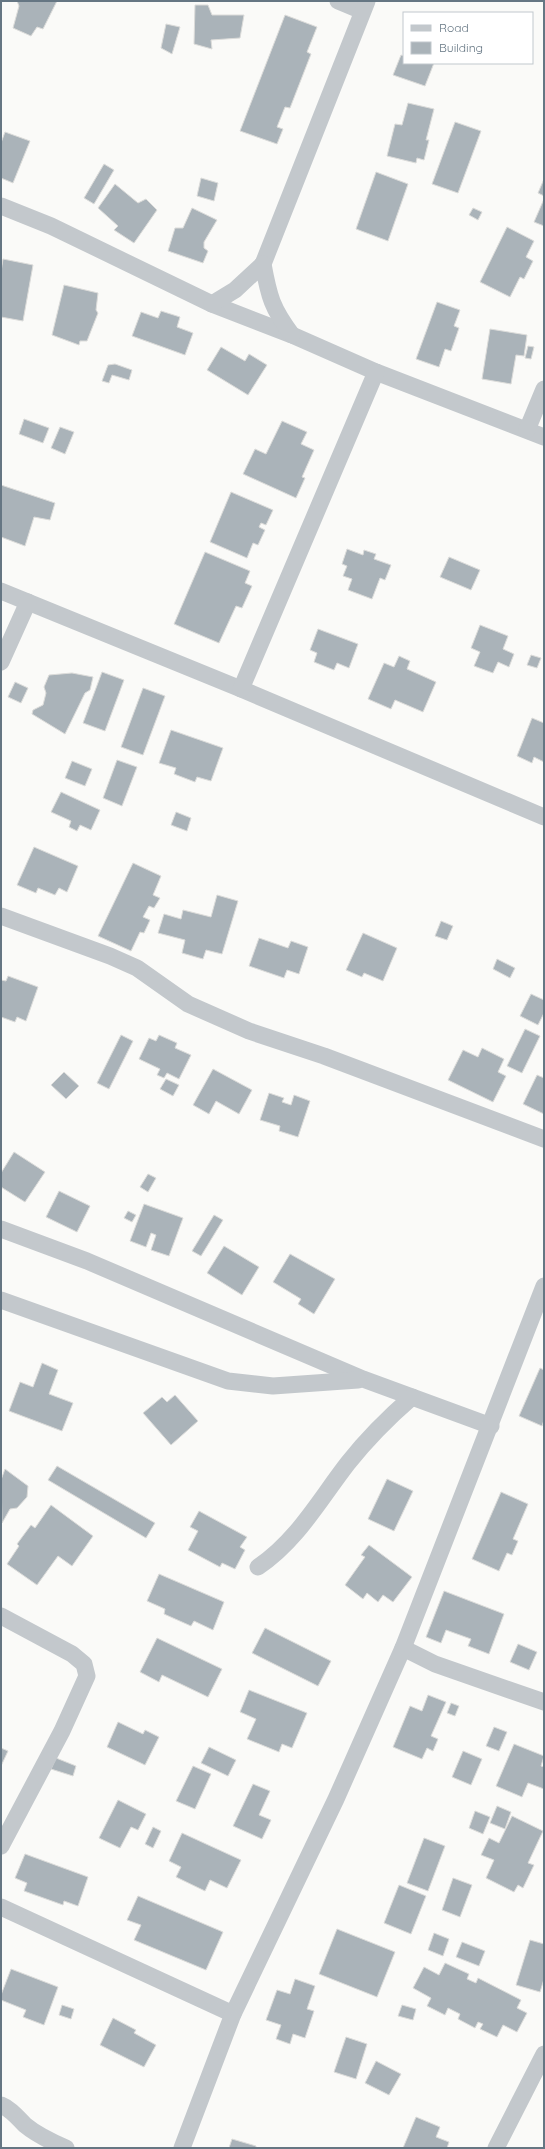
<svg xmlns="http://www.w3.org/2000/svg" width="545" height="2149" font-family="Quicksand,sans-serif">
	<rect width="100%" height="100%" fill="#fafaf8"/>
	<g fill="#aab3b9" stroke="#dcdcda">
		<polygon points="17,1 57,1 43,29 37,27 31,36 13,28 19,6"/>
		<polygon points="195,5 208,5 212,15 244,15 240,38 211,40 212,49 194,44"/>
		<polygon points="285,15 317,27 307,52 311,54 290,108 285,107 277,127 283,129 277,144 240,131"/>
		<polygon points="166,24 180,27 172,54 161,48"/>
		<polygon points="401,55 404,56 404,63 434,63 425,86 393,75"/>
		<polygon points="408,103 434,109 426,140 429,140 424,160 417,158 416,163 387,156 395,124 402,125"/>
		<polygon points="455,122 481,131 458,193 432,184"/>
		<polygon points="5,132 30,141 13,183 1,178 1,143"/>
		<polygon points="104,164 114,170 94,204 84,198"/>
		<polygon points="376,172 408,184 388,241 356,229"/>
		<polygon points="201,178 218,183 214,201 197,196"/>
		<polygon points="544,179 544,196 538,193"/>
		<polygon points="115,184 138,203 146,199 157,210 134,243 114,230 118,226 98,208"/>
		<polygon points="544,199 544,226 534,222"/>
		<polygon points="192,208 217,220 204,242 204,248 208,251 203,263 168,251 175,228 183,228"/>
		<polygon points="473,208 482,212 478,220 469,215"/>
		<polygon points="507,227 534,241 526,257 533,261 524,279 520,277 510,297 480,282"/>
		<polygon points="3,259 33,265 23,321 1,317 1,272"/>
		<polygon points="64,285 98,293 96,310 98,313 87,341 80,341 79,345 52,335"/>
		<polygon points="437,302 460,310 454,326 459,328 451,351 445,349 439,367 416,359"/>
		<polygon points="161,311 180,317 177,327 193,333 185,355 132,336 141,312 158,318"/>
		<polygon points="490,329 527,335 524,356 516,355 511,384 482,379"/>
		<polygon points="528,346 534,347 531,359 525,358"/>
		<polygon points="221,347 245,361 249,354 267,365 248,395 207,370"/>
		<polygon points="115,364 132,370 129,380 112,375 109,383 102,381 108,365"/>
		<polygon points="24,419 49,428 43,443 19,434"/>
		<polygon points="282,421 307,432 301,444 314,450 302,477 305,478 296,498 243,474 255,449 266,454"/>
		<polygon points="60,427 74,432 65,454 51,448"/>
		<polygon points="1,485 55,503 50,520 34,517 25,546 1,537"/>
		<polygon points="231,492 273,510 266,525 261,523 259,527 265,530 258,545 253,543 247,558 210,542"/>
		<polygon points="347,549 363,555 364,550 376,554 374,559 391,565 385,580 380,578 372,599 348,590 352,579 343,576 347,566 342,564"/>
		<polygon points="205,552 250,571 245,583 252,586 242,608 236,606 219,643 174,624"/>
		<polygon points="449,557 480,570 471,590 440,577"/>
		<polygon points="480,625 508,636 503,649 514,654 509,667 498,662 493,673 474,666 480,652 471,648"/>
		<polygon points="318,629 358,644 349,668 337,663 334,670 314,662 317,653 310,650"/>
		<polygon points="531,655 541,658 537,668 527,665"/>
		<polygon points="399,656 410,661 407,669 436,682 423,712 395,700 391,709 368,699 384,663 394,667"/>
		<polygon points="102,672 124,680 105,731 83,723"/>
		<polygon points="72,673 93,677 90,690 85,693 65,734 32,714 33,710 43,705 46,693 44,687 49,675"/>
		<polygon points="15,682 28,688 21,703 8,697"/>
		<polygon points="143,688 165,696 143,755 121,747"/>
		<polygon points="532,718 544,723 544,762 534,757 532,763 517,756"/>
		<polygon points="171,730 223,748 211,781 197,777 195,782 174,774 176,768 159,763"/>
		<polygon points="117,760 137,767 122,806 103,798"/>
		<polygon points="72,761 92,769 85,786 65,778"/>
		<polygon points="61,792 100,810 91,830 80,825 77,831 69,827 71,821 51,812"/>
		<polygon points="176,812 191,818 187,831 171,825"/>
		<polygon points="34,847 78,866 67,892 59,888 55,895 38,888 36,893 17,885"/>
		<polygon points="133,863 161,876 153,895 160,898 154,908 149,906 143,917 150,920 144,933 140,932 131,951 98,936"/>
		<polygon points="217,895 238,901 222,954 206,950 203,959 182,953 185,940 158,933 164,914 181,919 183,910 211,917"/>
		<polygon points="441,921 453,926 447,940 435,936"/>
		<polygon points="363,933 397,948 383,981 364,973 362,977 346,970"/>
		<polygon points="259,938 288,948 291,941 308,947 299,974 287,970 284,978 249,966"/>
		<polygon points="497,959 515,968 510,978 493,969"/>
		<polygon points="8,976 38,987 26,1021 17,1017 15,1022 1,1017 1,980 6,981"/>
		<polygon points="531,994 544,1000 544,1013 538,1025 520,1016"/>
		<polygon points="525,1029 540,1036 522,1073 507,1066"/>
		<polygon points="121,1035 133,1041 109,1089 97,1083"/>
		<polygon points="159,1035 177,1043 175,1048 191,1055 179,1079 167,1073 164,1078 157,1075 160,1069 139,1059 149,1038 156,1041"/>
		<polygon points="482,1048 504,1059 498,1072 506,1076 493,1102 448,1080 463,1050 478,1057"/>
		<polygon points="213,1069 252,1090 239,1114 216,1101 209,1114 193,1105"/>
		<polygon points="64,1072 79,1086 66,1099 51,1085"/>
		<polygon points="537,1075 544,1078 544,1114 523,1104"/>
		<polygon points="166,1079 179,1085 173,1096 160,1089"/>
		<polygon points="269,1093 284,1098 282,1102 291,1105 294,1095 310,1101 298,1137 279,1131 280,1126 260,1120"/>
		<polygon points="14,1152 45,1172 25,1202 1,1187 1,1173"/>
		<polygon points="148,1174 156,1178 148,1192 140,1187"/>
		<polygon points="59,1191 90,1206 77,1232 46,1217"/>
		<polygon points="144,1204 183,1218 169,1256 151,1250 156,1235 151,1233 146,1247 130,1241"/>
		<polygon points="128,1211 136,1215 132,1222 124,1218"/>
		<polygon points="214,1215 223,1220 201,1256 192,1251"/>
		<polygon points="224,1246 259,1267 242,1295 207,1273"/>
		<polygon points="290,1254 335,1279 314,1314 298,1304 301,1299 273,1282"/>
		<polygon points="42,1363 58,1370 49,1394 73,1403 62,1431 9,1411 20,1382 33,1387"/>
		<polygon points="540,1368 544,1370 544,1420 542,1426 519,1416"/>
		<polygon points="175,1395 198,1421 171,1445 143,1413 162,1397 167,1402"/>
		<polygon points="57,1466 155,1523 146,1538 48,1480"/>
		<polygon points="5,1469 28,1486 27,1497 17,1508 10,1509 2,1523 1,1480"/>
		<polygon points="387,1479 413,1491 394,1531 368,1519"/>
		<polygon points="501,1492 528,1504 513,1539 518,1541 512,1555 507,1553 499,1571 472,1559"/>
		<polygon points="51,1505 93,1536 72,1566 58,1556 37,1585 7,1564 19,1546 17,1544 31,1525 35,1528"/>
		<polygon points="199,1511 247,1537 240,1547 245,1550 235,1569 222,1563 220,1567 188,1550 198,1531 190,1527"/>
		<polygon points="369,1545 412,1577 393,1602 383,1595 378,1602 367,1593 363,1599 345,1585 365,1557 361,1555"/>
		<polygon points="159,1574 224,1602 213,1630 194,1621 191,1626 164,1614 165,1609 147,1601"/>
		<polygon points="444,1591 504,1614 489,1654 468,1646 471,1639 446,1630 441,1643 426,1637"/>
		<polygon points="265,1628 331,1661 318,1686 252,1653"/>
		<polygon points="157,1638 222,1669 208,1697 162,1675 159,1682 140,1672"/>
		<polygon points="518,1644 537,1652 529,1670 510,1662"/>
		<polygon points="249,1690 307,1713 292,1748 282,1744 279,1752 247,1739 256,1719 240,1712"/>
		<polygon points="428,1695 446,1702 431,1736 438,1739 433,1751 427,1748 422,1759 393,1747 410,1706 422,1711"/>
		<polygon points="451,1703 459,1706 455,1716 447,1713"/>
		<polygon points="118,1722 143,1734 145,1730 159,1737 145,1765 107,1747"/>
		<polygon points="494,1727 507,1732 499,1751 486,1746"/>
		<polygon points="514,1744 544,1756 541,1766 544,1767 544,1789 528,1783 522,1797 496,1786"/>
		<polygon points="209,1747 236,1760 228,1776 201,1763"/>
		<polygon points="1,1748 8,1751 1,1766"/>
		<polygon points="463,1751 482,1759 471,1785 452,1777"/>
		<polygon points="56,1758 76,1766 73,1776 51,1769"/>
		<polygon points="193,1766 211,1774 195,1809 176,1801"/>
		<polygon points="253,1784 270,1791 259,1815 271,1820 262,1839 233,1826"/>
		<polygon points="118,1800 146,1814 138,1830 131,1827 120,1848 99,1838"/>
		<polygon points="497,1806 511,1812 505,1829 490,1823"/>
		<polygon points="475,1811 490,1817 483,1834 469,1828"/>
		<polygon points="512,1816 543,1831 528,1863 534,1865 523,1888 518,1885 514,1892 486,1878 494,1860 481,1855 489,1838 499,1843"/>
		<polygon points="153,1827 161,1831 153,1848 145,1844"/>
		<polygon points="182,1833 241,1860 227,1888 210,1880 205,1891 176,1877 181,1867 169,1861"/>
		<polygon points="424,1838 445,1846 428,1891 407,1883"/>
		<polygon points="25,1854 88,1877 78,1906 64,1901 63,1905 24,1891 27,1883 15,1878"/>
		<polygon points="453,1878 472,1885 460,1917 442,1910"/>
		<polygon points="399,1885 426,1896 411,1934 384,1923"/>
		<polygon points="138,1896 223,1932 206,1970 134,1940 141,1925 127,1920"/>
		<polygon points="337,1929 395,1952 377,1997 319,1974"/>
		<polygon points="434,1933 449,1939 443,1956 428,1950"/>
		<polygon points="530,1940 544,1944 544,1979 540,1992 516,1985"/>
		<polygon points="462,1942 485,1951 479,1966 456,1957"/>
		<polygon points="445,1963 469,1974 467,1979 476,1983 478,1978 521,2000 517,2008 527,2013 517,2032 503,2025 497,2037 480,2029 483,2024 478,2022 475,2028 458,2019 460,2014 448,2008 445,2015 427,2006 431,1998 413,1988 424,1967 439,1975"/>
		<polygon points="11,1969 58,1987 44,2025 23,2017 26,2010 1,2000 1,1995"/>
		<polygon points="295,1979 315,1986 307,2009 314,2011 305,2038 293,2034 290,2044 276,2039 281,2025 266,2020 277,1990 290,1994"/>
		<polygon points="62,2005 74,2009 71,2019 59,2015"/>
		<polygon points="402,2005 416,2009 413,2020 398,2016"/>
		<polygon points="113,2018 136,2030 134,2033 156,2045 144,2067 100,2045"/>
		<polygon points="346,2037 367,2044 356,2079 334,2072"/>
		<polygon points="376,2061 401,2074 389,2095 365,2083"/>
		<polygon points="416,2117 440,2127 436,2137 449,2142 447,2148 403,2148"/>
		<polygon points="232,2139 256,2146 256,2148 229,2148"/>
	</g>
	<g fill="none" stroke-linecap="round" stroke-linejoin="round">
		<g stroke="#c3c8cc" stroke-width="17">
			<polyline points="338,1 362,11"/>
			<polyline points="1,206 51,226 212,304 292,335 376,372 544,437"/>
			<polyline points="263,264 367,1"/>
			<path d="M212 304 235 290 263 264C269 297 272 308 292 335"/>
			<polyline points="527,430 544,389"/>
			<polyline points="1,591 241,689 544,817"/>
			<polyline points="1,662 28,602"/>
			<polyline points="241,689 376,372"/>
			<polyline points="1,916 110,956 137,968 188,1004 249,1031 324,1056 544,1139"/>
			<polyline points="1,1229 87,1261 363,1379 491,1426"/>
			<polyline points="1,1300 228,1381 273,1386 358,1380"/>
			<path d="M258 1567C297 1541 320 1499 348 1463 367 1439 389 1417 412 1397"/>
			<polyline points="1,1616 72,1654 84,1664 87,1676 62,1731 1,1846"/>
			<polyline points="403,1648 435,1664 544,1702"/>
			<polyline points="1,1907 233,2014"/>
			<path d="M1 2105C11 2109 17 2117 25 2125 37 2135 52 2142 66 2148"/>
			<polyline points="182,2148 233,2014 336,1799 403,1648 544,1286"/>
			<polyline points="496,2148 544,2054"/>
		</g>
	</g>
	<rect width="545" height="2149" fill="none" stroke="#657683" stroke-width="4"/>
	<rect x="403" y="12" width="130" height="52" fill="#ffffff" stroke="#c1c8cd"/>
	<rect x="411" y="25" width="20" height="6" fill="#c3c8cc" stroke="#c1c8cd"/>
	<text x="439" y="32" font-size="12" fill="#657683">Road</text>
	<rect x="411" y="42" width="20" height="12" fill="#aab3b9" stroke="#c1c8cd"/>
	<text x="439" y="52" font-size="12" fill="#657683">Building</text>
</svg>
